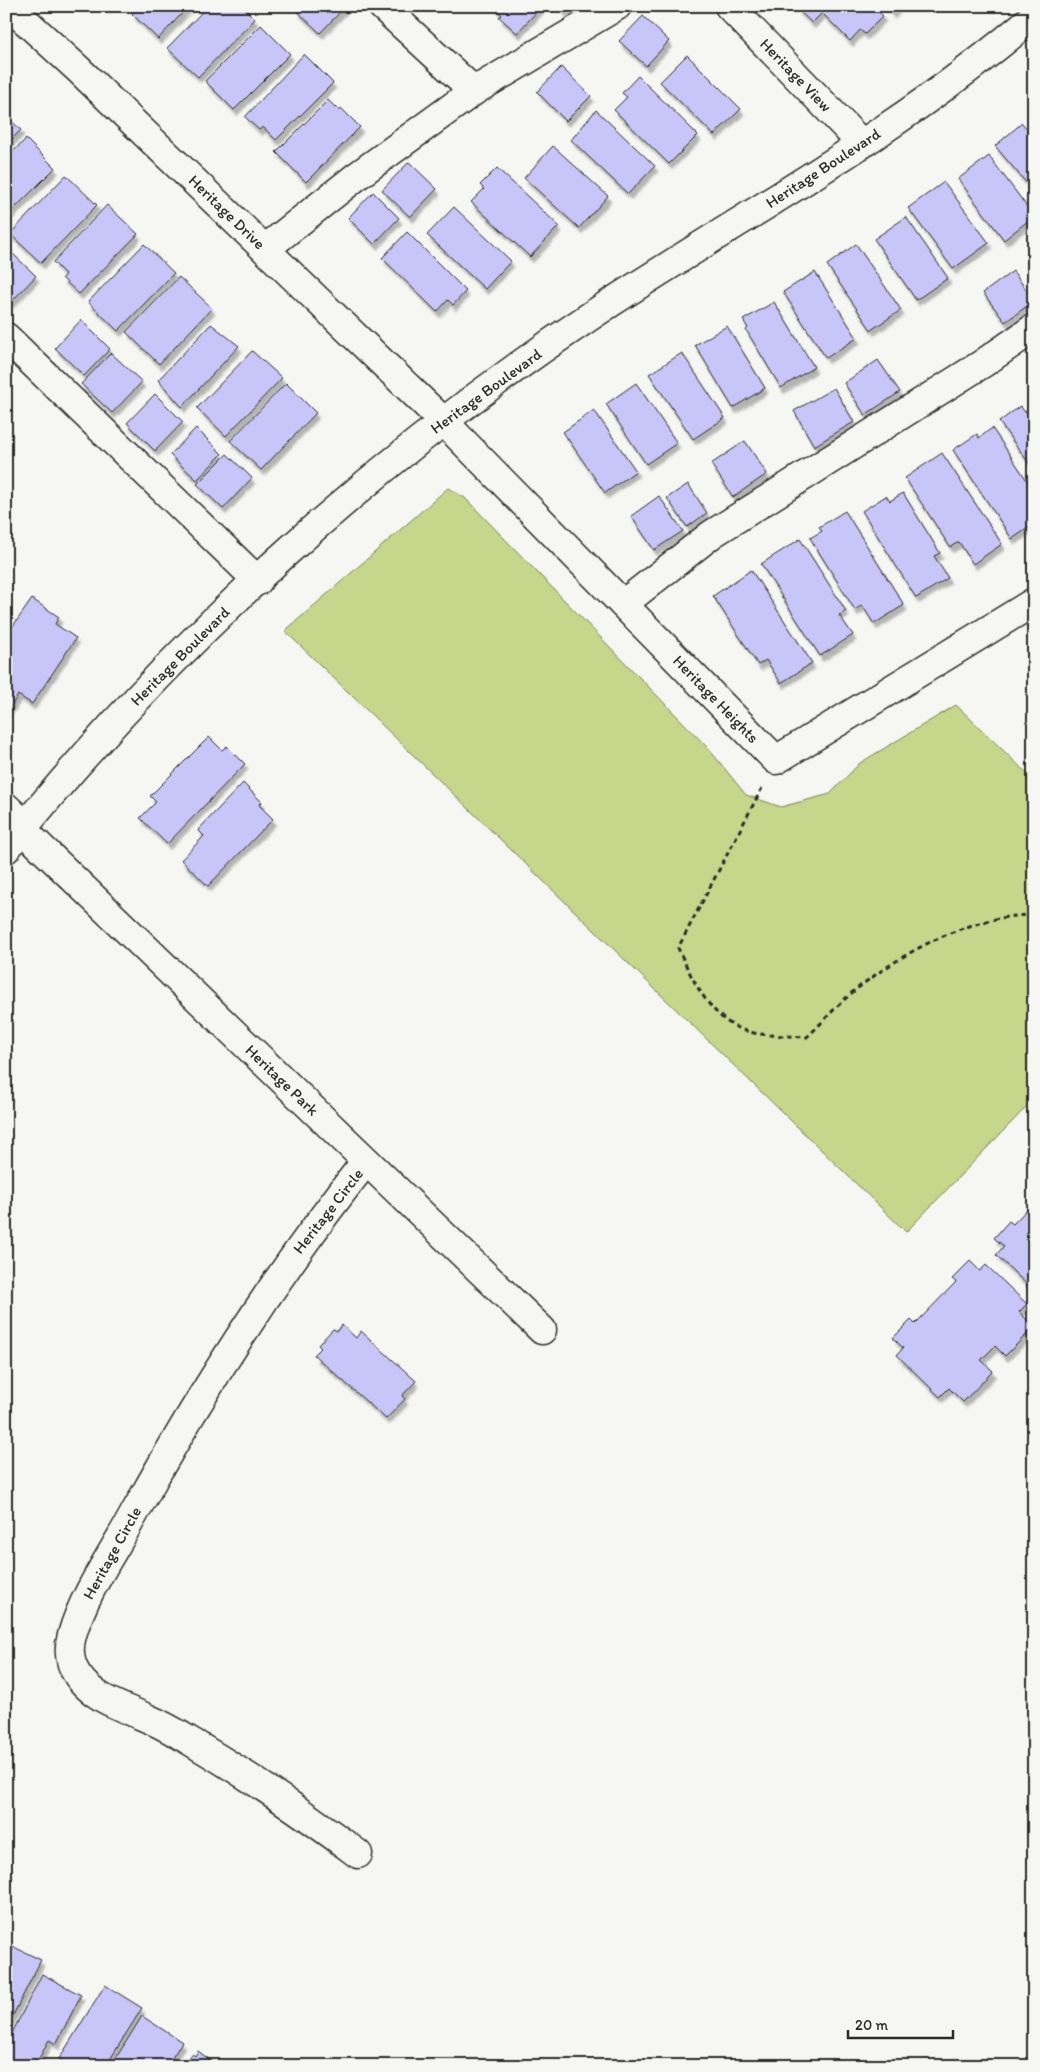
<svg xmlns="http://www.w3.org/2000/svg" width="1040" height="2072" font-family="Itim,sans-serif">
	<defs>
		<filter id="shadow"><feDropShadow dx="3" dy="5.5" stdDeviation="1" flood-color="#0004"/></filter>
	</defs>
	<rect width="100%" height="100%" fill="#f6f6f2"/>
	<filter id="ink" filterUnits="userSpaceOnUse"><feTurbulence type="fractalNoise" baseFrequency=".02" numOctaves="2"/><feDisplacementMap in="SourceGraphic" scale="10" xChannelSelector="R" yChannelSelector="G"/><feConvolveMatrix kernelMatrix="1 2 1 2 8 2 1 2 1" color-interpolation-filters="sRGB"/></filter>
	<g filter="url(#ink)">
		<polygon fill="#c6d78b" stroke="#78815b" points="448,488 465,498 708,748 746,795 781,807 830,794 860,763 956,705 1034,780 1034,1099 906,1232 285,631"/>
		<g fill="#c8c6f8" stroke="#2b2b2b" filter="url(#shadow)">
			<polygon points="139,6 189,6 158,39 132,14"/>
			<polygon points="208,6 242,6 255,19 198,77 167,48"/>
			<polygon points="301,6 345,6 345,7 320,33 297,11"/>
			<polygon points="493,6 542,6 517,33 499,17 502,15"/>
			<polygon points="558,6 572,6 565,13"/>
			<polygon points="800,6 873,6 883,16 865,34 860,30 850,41 822,13 812,23 797,9"/>
			<polygon points="885,6 898,6 892,13"/>
			<polygon points="643,16 669,41 646,66 619,41"/>
			<polygon points="261,25 290,54 234,110 205,81"/>
			<polygon points="304,54 333,83 276,140 263,127 259,130 245,117"/>
			<polygon points="687,55 741,109 714,135 660,82"/>
			<polygon points="561,67 591,96 566,121 537,92"/>
			<polygon points="638,76 698,135 669,164 614,110 627,97 622,93"/>
			<polygon points="328,100 339,111 341,108 360,127 306,182 276,152"/>
			<polygon points="596,110 655,166 628,194 571,140"/>
			<polygon points="6,116 21,130 6,145"/>
			<polygon points="1022,123 1034,137 1034,192 995,146"/>
			<polygon points="26,139 55,168 6,217 6,158"/>
			<polygon points="553,146 608,196 579,228 524,178"/>
			<polygon points="989,156 1034,216 1004,240 958,179"/>
			<polygon points="409,162 437,189 410,217 382,190"/>
			<polygon points="497,168 559,226 530,257 471,202 484,189 480,185"/>
			<polygon points="66,175 97,205 41,263 10,234"/>
			<polygon points="944,182 989,243 953,269 908,208"/>
			<polygon points="373,192 399,218 374,244 348,218"/>
			<polygon points="107,205 138,234 79,294 62,278 65,274 53,262"/>
			<polygon points="454,207 511,261 485,289 427,235"/>
			<polygon points="906,217 948,278 916,300 874,239"/>
			<polygon points="407,232 466,291 453,305 448,300 437,312 382,258"/>
			<polygon points="144,244 174,273 118,331 88,302"/>
			<polygon points="856,244 901,310 871,330 827,265"/>
			<polygon points="11,252 36,276 11,302 6,297 6,258"/>
			<polygon points="1013,271 1034,301 1005,322 983,293"/>
			<polygon points="815,272 857,338 826,358 783,292"/>
			<polygon points="179,277 212,308 159,364 126,332"/>
			<polygon points="774,302 814,367 781,388 746,330 748,328 743,320"/>
			<polygon points="81,320 110,349 84,376 55,348"/>
			<polygon points="211,324 239,346 182,407 158,380"/>
			<polygon points="727,326 765,388 733,408 695,345"/>
			<polygon points="252,351 282,378 226,436 197,408"/>
			<polygon points="111,353 142,382 112,413 81,384"/>
			<polygon points="682,353 725,418 693,439 649,374"/>
			<polygon points="878,360 900,392 865,415 844,383"/>
			<polygon points="286,383 316,413 261,470 230,441"/>
			<polygon points="636,383 677,443 646,464 606,404"/>
			<polygon points="834,388 854,422 814,446 794,411"/>
			<polygon points="155,394 183,422 155,451 127,423"/>
			<polygon points="1020,406 1025,412 1034,406 1034,470 999,422"/>
			<polygon points="594,410 636,471 605,493 563,432"/>
			<polygon points="196,428 222,454 197,480 170,455"/>
			<polygon points="992,428 1034,491 1034,496 1030,499 1034,505 1034,524 1012,539 953,450 977,434 979,438"/>
			<polygon points="745,441 767,474 733,497 711,464"/>
			<polygon points="942,453 1002,544 973,564 959,542 950,547 905,478"/>
			<polygon points="227,454 252,478 223,509 197,484"/>
			<polygon points="688,484 707,513 687,527 667,498"/>
			<polygon points="903,493 940,553 934,556 948,578 916,598 862,511 886,496 890,501"/>
			<polygon points="659,496 683,531 654,550 631,516"/>
			<polygon points="845,511 904,605 874,624 862,605 855,610 810,538 822,531 819,527"/>
			<polygon points="800,539 846,611 839,615 853,635 820,656 761,564"/>
			<polygon points="751,570 812,663 781,683 766,660 758,665 713,596"/>
			<polygon points="32,599 59,617 55,624 76,638 32,704 18,695 10,708 6,705 6,636"/>
			<polygon points="209,737 222,750 227,746 245,764 167,844 140,818 156,802 150,796"/>
			<polygon points="243,783 262,802 259,805 273,819 208,886 181,860 204,836 198,830"/>
			<polygon points="1034,1202 1034,1291 996,1255 1004,1246 994,1238 1009,1221 1013,1224"/>
			<polygon points="970,1261 980,1271 986,1265 1027,1304 1019,1312 1034,1327 1005,1356 995,1346 981,1360 993,1371 963,1402 949,1388 940,1397 897,1355 903,1348 893,1338 911,1320 915,1324 956,1282 952,1279"/>
			<polygon points="342,1325 356,1338 361,1331 416,1381 402,1396 405,1399 386,1419 314,1355 321,1348 318,1345 333,1329 337,1331"/>
			<polygon points="14,1947 41,1960 6,2029 6,1950 12,1952"/>
			<polygon points="42,1974 81,1995 56,2044 49,2040 35,2066 15,2066 6,2061 6,2045"/>
			<polygon points="105,1985 142,2008 106,2066 63,2066 65,2063 59,2059"/>
			<polygon points="142,2016 182,2042 167,2066 111,2066"/>
			<polygon points="198,2051 218,2066 183,2066 192,2054 195,2056"/>
		</g>
		<g fill="none" stroke-linecap="round" stroke-linejoin="round">
			<g stroke="#2b2b2b" stroke-width="31">
				<g id="minor">
					<polyline points="382,6 474,91"/>
					<polyline points="729,6 862,144"/>
					<polyline points="6,8 21,17 78,69 443,421 776,760 1034,602"/>
					<polyline points="265,249 357,176 474,91 617,6"/>
					<polyline points="6,337 258,581"/>
					<polyline points="623,604 712,534 982,364 1034,328"/>
					<polyline points="6,807 25,825"/>
					<polyline points="22,829 542,1330"/>
					<path d="M6 849C172 643 372 461 592 315 740 217 898 133 1034 16"/>
					<path d="M358 1854C304 1813 249 1776 190 1741 177 1733 163 1725 149 1719 123 1707 95 1700 78 1676 69 1663 68 1649 72 1635 84 1593 113 1553 134 1514 202 1390 278 1272 366 1161"/>
				</g>
			</g>
			<path stroke="#2b2b2b" stroke-width="3" stroke-dasharray="5 4" stroke-linecap="butt" d="M762 788 678 948C693 981 713 1026 754 1033 771 1036 790 1036 807 1037 823 1022 837 1005 854 991 903 952 969 915 1034 915"/>
			<use href="#minor" stroke="#f6f6f2" stroke-width="28"/>
		</g>
	</g>
	<g text-anchor="middle" dominant-baseline="central" stroke-width="4.5" stroke-linejoin="round" paint-order="stroke">
		<g font-size="16" fill="#2b2b2b" stroke="#f6f6f2">
			<text transform="translate(796 75) rotate(46)">Heritage View</text>
			<text transform="translate(823 168) rotate(-33)">Heritage Boulevard</text>
			<text transform="translate(227 212) rotate(44)">Heritage Drive</text>
			<text transform="translate(486 391) rotate(-36)">Heritage Boulevard</text>
			<text transform="translate(180 656) rotate(-45)">Heritage Boulevard</text>
			<text transform="translate(716 699) rotate(46)">Heritage Heights</text>
			<text transform="translate(282 1080) rotate(44)">Heritage Park</text>
			<text transform="translate(328 1211) rotate(-52)">Heritage Circle</text>
			<text transform="translate(112 1553) rotate(-61)">Heritage Circle</text>
		</g>
	</g>
	<rect width="1040" height="2072" fill="none" stroke="#f6f6f2" stroke-width="25"/>
	<rect x="12" y="12" width="1015" height="2047" fill="none" stroke="#2b2b2b" stroke-width="2" filter="url(#ink)"/>
	<path d="M848 2030v8h105v-8" fill="none" stroke="#2b2b2b" stroke-width="2.5"/>
	<text x="855" y="2030" font-size="15" fill="#2b2b2b" stroke="#f6f6f2" stroke-width="4" paint-order="stroke">20 m</text>
</svg>
